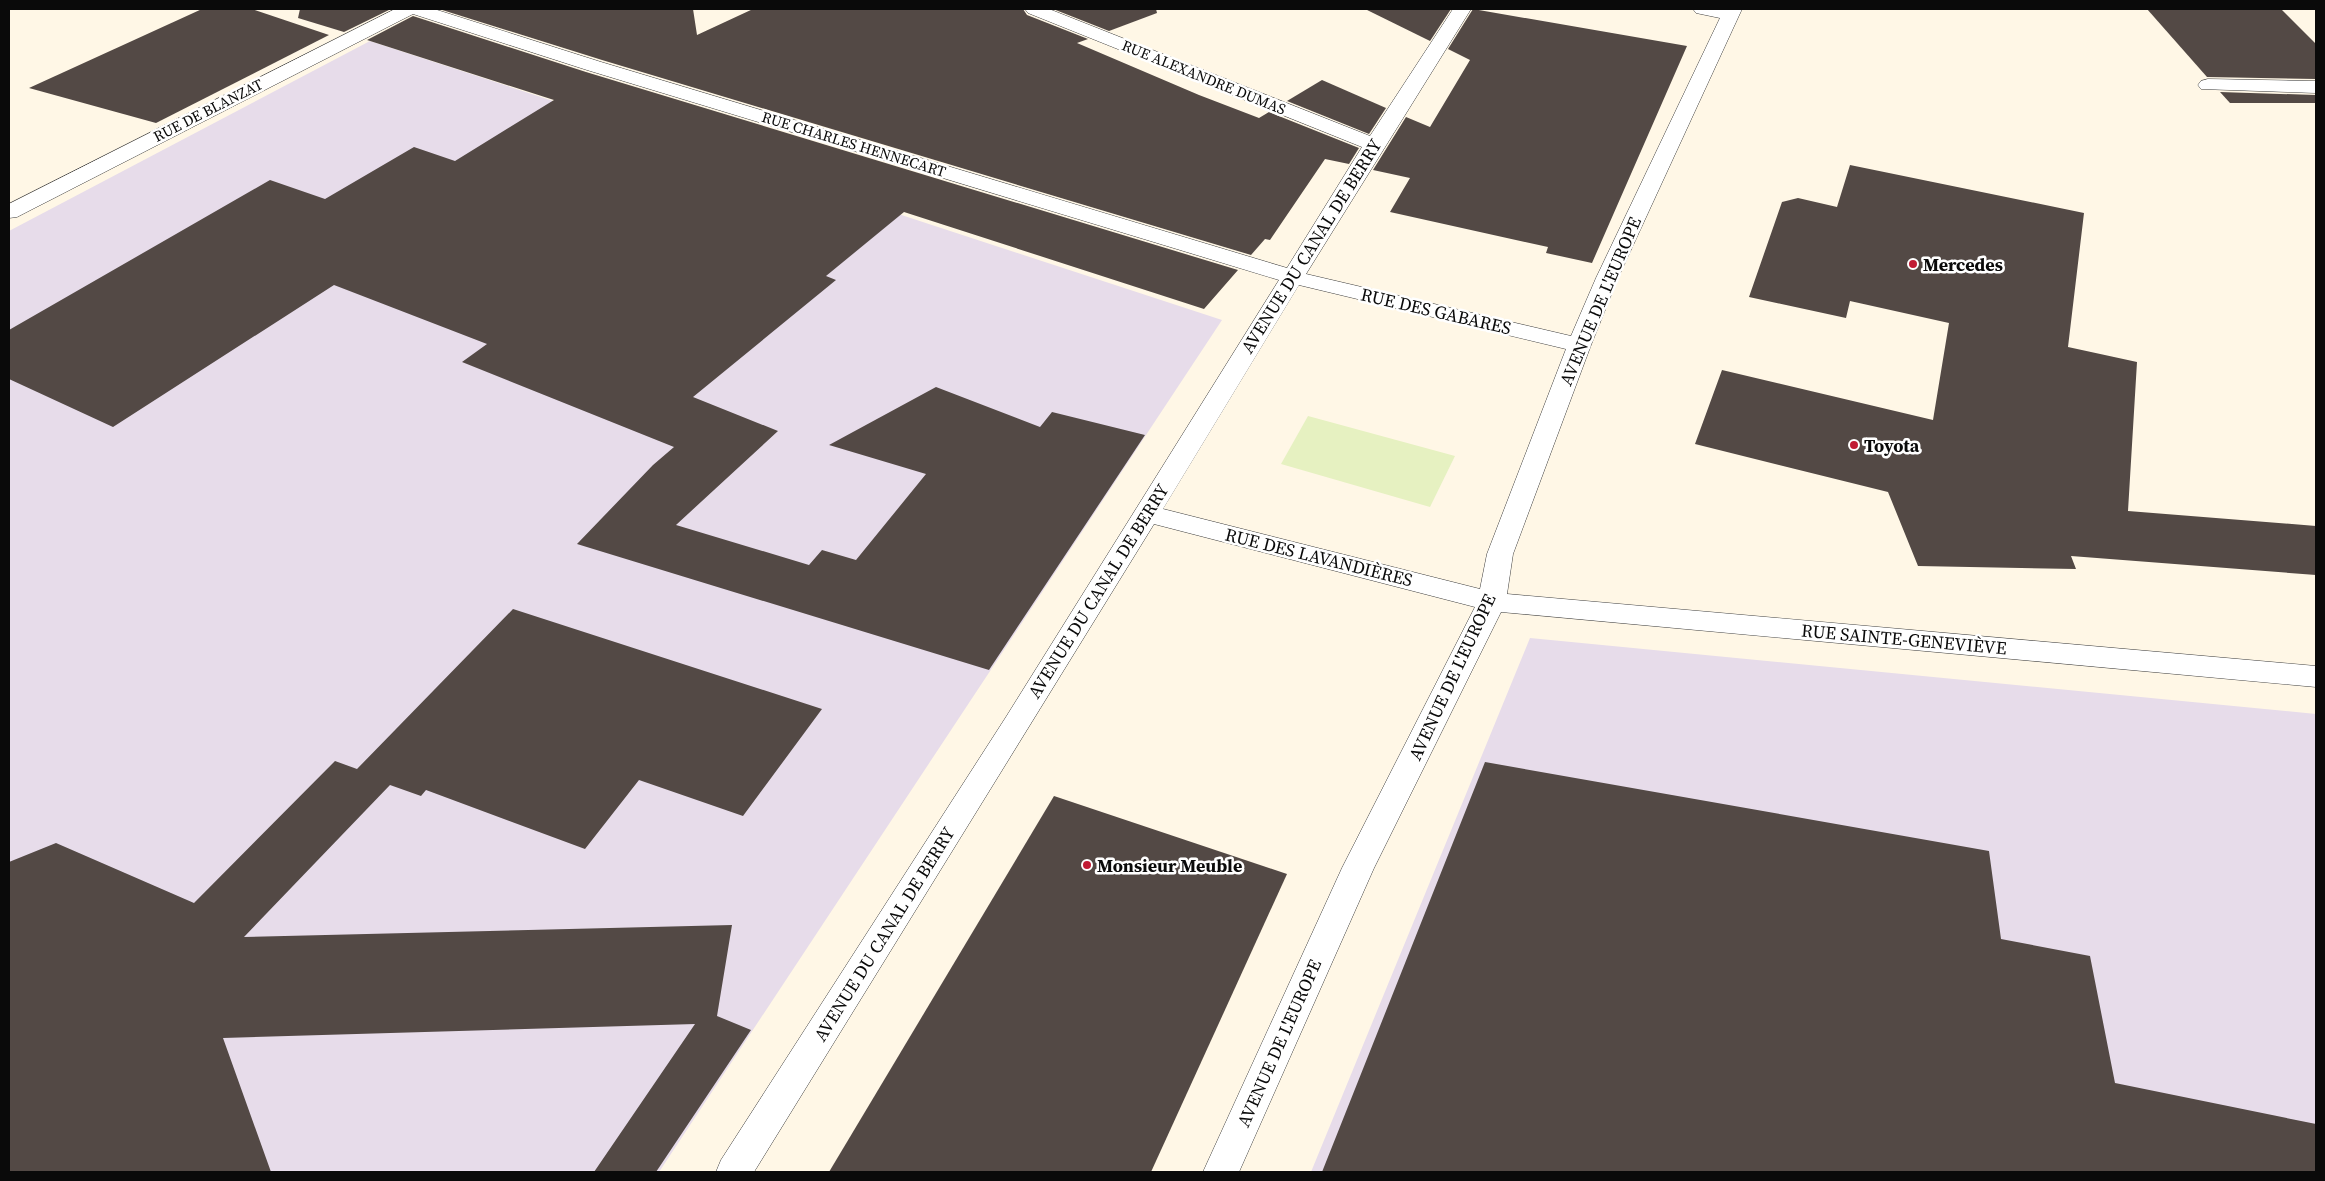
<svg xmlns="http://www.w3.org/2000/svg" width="2325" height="1181" font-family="'Source Serif 4',serif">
	<rect width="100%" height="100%" fill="#fff7e6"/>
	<g fill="#e7dcea">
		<polygon points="370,41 1222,320 659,1172 9,1172 9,231"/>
		<polygon points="1530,638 2316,714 2316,1172 1311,1172"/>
	</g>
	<polygon fill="#e6f1c1" points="1308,416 1455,456 1430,507 1281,464"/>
	<g fill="#534945">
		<polygon points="202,9 252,9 329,35 156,123 29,88"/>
		<polygon points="300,9 391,9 344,32 298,18"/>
		<polygon points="439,9 693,9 697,35 753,9 1023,9 1027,15 1088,39 1077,43 1199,95 1259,118 1269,112 1359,148 1349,164 1325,159 1270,240 1265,239 1251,255 602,60"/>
		<polygon points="1053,9 1156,9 1157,13 1109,31"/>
		<polygon points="1365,9 1451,9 1430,41"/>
		<polygon points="1473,9 1687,46 1592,263 1546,253 1548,247 1390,212 1410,178 1373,170 1406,117 1430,127 1470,60 1448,49"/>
		<polygon points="2147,9 2281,9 2316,44 2316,79 2207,77"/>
		<polygon points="413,16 586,72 1238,270 1204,309 904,212 826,276 836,280 693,397 778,431 676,525 809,565 822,550 856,560 926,474 829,445 936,387 1040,427 1052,412 1145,435 989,670 577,544 653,465 674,447 462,362 487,344 334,285 113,427 9,379 9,330 270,180 325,199 414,147 455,161 554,100 367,40"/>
		<polygon points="1322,80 1386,108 1369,134 1287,101"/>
		<polygon points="2220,92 2316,95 2316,103 2230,103"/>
		<polygon points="1850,165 2084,213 2068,347 2137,362 2128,511 2316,526 2316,575 2071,556 2076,569 1918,566 1888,492 1695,444 1722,370 1933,420 1949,323 1850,301 1846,318 1749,297 1782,202 1798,198 1837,207"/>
		<polygon points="513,609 822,709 743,816 639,780 585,849 426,790 421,796 390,785 244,937 732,925 717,1016 751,1030 656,1172 594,1172 695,1024 223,1038 271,1172 9,1172 9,862 56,843 194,903 335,761 357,769"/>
		<polygon points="1485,762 1989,851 2001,939 2090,956 2115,1083 2316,1124 2316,1172 1322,1172"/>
		<polygon points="1054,796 1287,874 1151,1172 829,1172"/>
	</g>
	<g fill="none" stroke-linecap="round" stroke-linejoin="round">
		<g stroke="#3d3d3d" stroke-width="1">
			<g id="minor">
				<path d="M395 9H434L601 62 1287 268 1362 147 1028 13 1025 9H1049L1370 136 1453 9H1471L1306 274 1571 336 1596 278 1720 18 1696 13 1693 9H1742L1618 278 1591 345 1513 554 1507 594 2316 666V687L1501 612 1374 868 1239 1172H1203L1342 868 1475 607 1154 524 754 1172H716L721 1160 1006 717 1279 280 587 70 413 14 17 217 9 218V204ZM1299 285 1566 349 1487 554 1480 589 1163 509Z"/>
				<polygon points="2208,79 2316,81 2316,93 2201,89 2198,85 2201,81"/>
			</g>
		</g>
		<use href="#minor" fill="#fff" fill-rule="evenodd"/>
	</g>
	<g fill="#c11b34" stroke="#fff" stroke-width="2">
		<circle cx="1913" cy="264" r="5"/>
		<circle cx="1854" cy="445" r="5"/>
		<circle cx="1087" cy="865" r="5"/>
	</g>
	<g text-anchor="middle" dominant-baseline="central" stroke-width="5" stroke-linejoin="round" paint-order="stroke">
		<g font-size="15" fill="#0a0a0a" stroke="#fff">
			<text transform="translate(1204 77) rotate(22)">RUE ALEXANDRE DUMAS</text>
			<text transform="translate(208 110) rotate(-27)">RUE DE BLANZAT</text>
			<text transform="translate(854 144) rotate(17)">RUE CHARLES HENNECART</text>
		</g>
		<g font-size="18" fill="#0a0a0a" stroke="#fff">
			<text transform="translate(1311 246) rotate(-58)">AVENUE DU CANAL DE BERRY</text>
			<text transform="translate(1600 301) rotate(-67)">AVENUE DE L'EUROPE</text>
			<text transform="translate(1436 311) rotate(13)">RUE DES GABARES</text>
			<text transform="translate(1319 557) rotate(14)">RUE DES LAVANDIÈRES</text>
			<text transform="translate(1098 591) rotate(-58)">AVENUE DU CANAL DE BERRY</text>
			<text transform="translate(1904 639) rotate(5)">RUE SAINTE-GENEVIÈVE</text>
			<text transform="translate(1452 677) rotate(-65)">AVENUE DE L'EUROPE</text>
			<text transform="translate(884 934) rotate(-58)">AVENUE DU CANAL DE BERRY</text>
			<text transform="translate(1279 1043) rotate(-66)">AVENUE DE L'EUROPE</text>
		</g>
		<g font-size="18" font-weight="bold" fill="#0a0a0a" stroke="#fff" text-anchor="start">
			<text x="1923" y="264">Mercedes</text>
			<text x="1864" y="445">Toyota</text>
			<text x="1097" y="865">Monsieur Meuble</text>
		</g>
	</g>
	<rect width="2325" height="1181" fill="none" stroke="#0a0a0a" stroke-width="20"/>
</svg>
